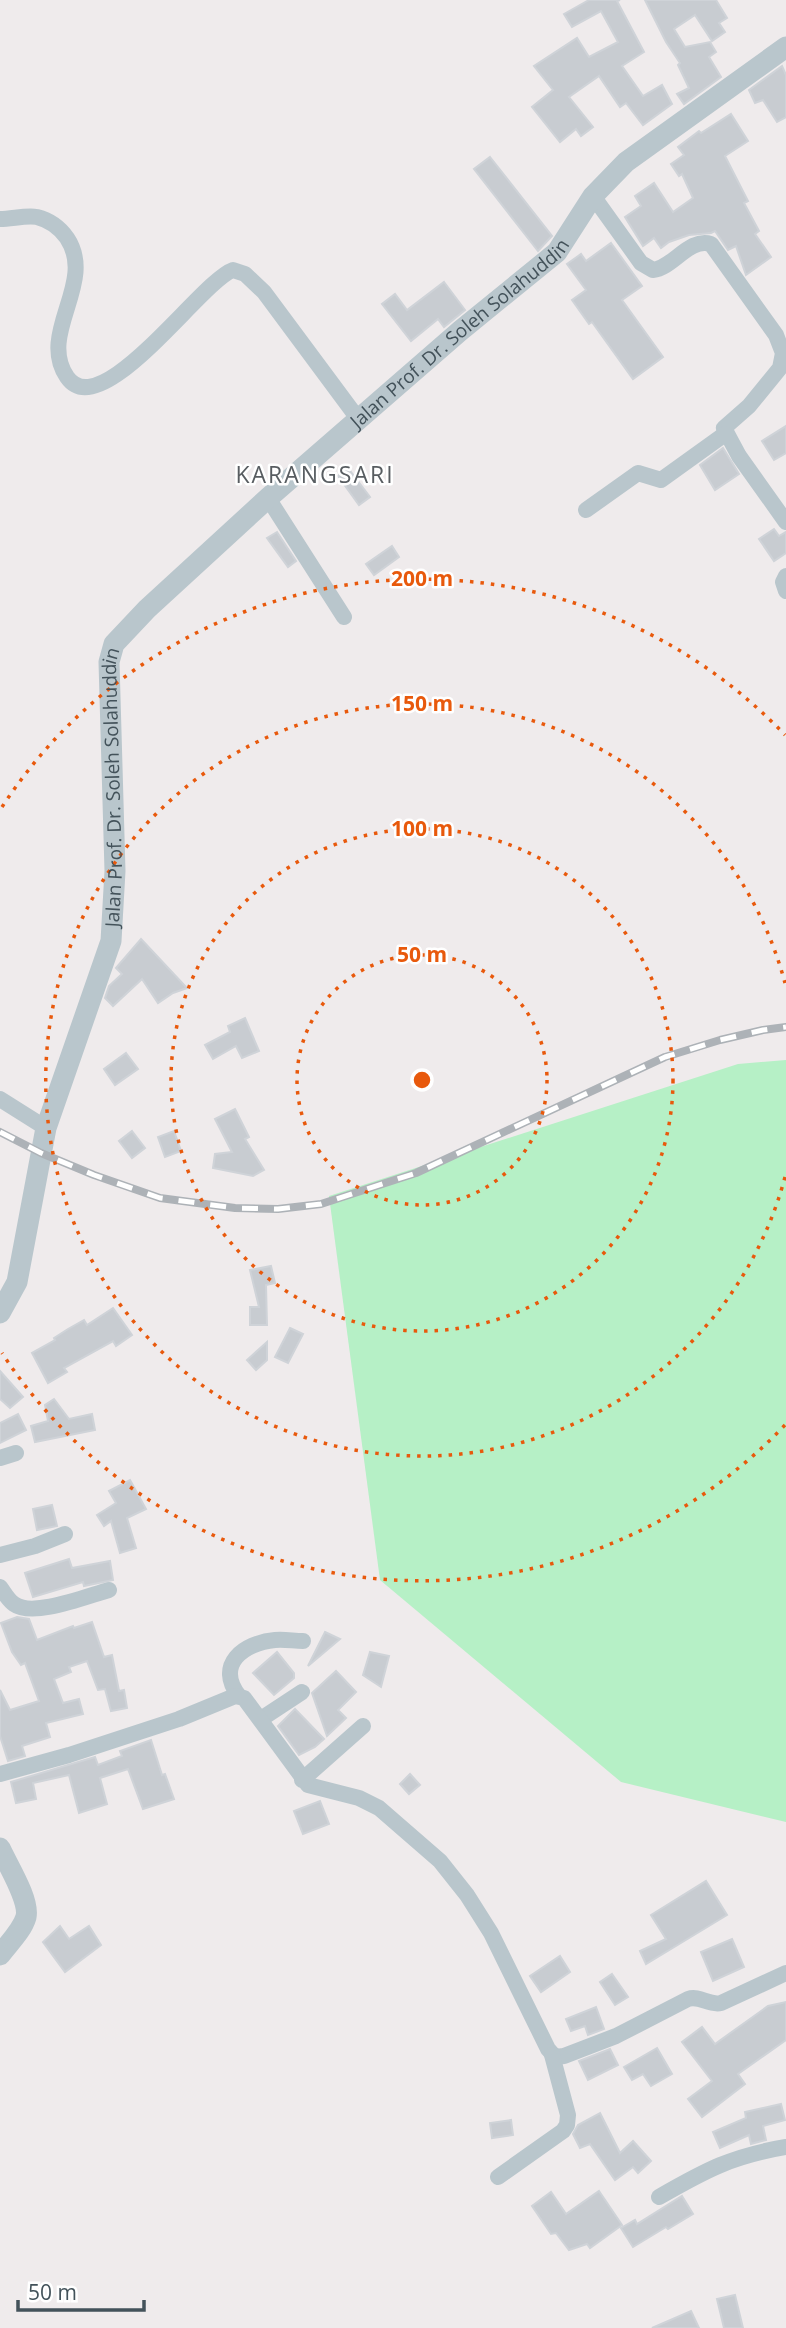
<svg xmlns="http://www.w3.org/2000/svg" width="786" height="2328" font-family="'Open Sans',sans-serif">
	<rect width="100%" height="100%" fill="#efebec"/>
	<polygon fill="#b6f0c6" points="786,1060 786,1822 621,1782 380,1580 329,1196 738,1064"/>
	<g fill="#c8ccd1" stroke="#cfd3d8" stroke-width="2">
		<polygon points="589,0 620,0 617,1 644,52 622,66 643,96 662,85 672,104 643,125 626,103 620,107 599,76 569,97 593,127 581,136 576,129 560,142 532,107 553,90 534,66 577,38 589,57 618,42 601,11 572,27 564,14"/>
		<polygon points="645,0 716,0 727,18 719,23 725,32 712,41 695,15 674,29 685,47 710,42 716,52 709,57 721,77 684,104 677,94 689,88 678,65 680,63 666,42"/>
		<polygon points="782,66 786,75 786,117 777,122 763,100 755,103 749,90"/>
		<polygon points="731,114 748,141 725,156 748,201 744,203 759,231 755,234 771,257 746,275 736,246 728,250 715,231 711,233 689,235 669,242 661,248 654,238 643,246 625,217 641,206 635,196 654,183 673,212 693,198 682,174 679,176 671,164 684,155 678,147 699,131 701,133"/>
		<polygon points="490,157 552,236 538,251 474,169"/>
		<polygon points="611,243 642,286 622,300 663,357 633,379 592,322 589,324 572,300 586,290 567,264 581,254 586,261"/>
		<polygon points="444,282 465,310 444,327 438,319 411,341 382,304 395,294 407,310"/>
		<polygon points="786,426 786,453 774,460 762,441"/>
		<polygon points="723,448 739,474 715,490 700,465"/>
		<polygon points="348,468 370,497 359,505 338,476"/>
		<polygon points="774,529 779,536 786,532 786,553 774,561 759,539"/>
		<polygon points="277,532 296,561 288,567 267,538"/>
		<polygon points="392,546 399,557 374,575 366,564"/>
		<polygon points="141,939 187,988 173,993 158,1003 142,979 113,1006 105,998 109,986 122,974 116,968"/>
		<polygon points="245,1018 259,1051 242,1058 236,1046 213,1059 205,1045 230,1032 228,1026"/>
		<polygon points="126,1053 138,1069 115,1085 104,1069"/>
		<polygon points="235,1109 249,1137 245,1139 264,1170 253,1176 213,1168 215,1154 232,1152 215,1119"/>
		<polygon points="132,1131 145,1148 132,1158 119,1141"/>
		<polygon points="174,1131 181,1151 165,1157 158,1137"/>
		<polygon points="271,1266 275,1283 266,1285 267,1325 250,1325 250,1307 259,1307 250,1270"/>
		<polygon points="113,1308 132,1335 116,1346 113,1341 64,1368 67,1372 48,1383 32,1353 55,1340 54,1338 68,1329 84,1320 87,1325"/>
		<polygon points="290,1328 303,1334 288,1363 275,1357"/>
		<polygon points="267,1342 267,1360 256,1370 247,1360"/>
		<polygon points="0,1371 23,1397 10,1408 0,1399"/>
		<polygon points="54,1399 69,1419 92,1414 95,1430 35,1442 31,1426 48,1421 45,1405"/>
		<polygon points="18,1414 26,1430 0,1443 0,1423"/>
		<polygon points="130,1480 146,1509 127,1518 136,1548 120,1553 111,1521 104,1526 97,1515 116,1503 109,1491"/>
		<polygon points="52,1505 57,1526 37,1530 33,1509"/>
		<polygon points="69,1559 72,1568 110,1561 113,1580 84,1586 83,1582 33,1597 25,1573"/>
		<polygon points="17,1617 29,1619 37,1640 73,1626 74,1628 92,1622 104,1657 112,1655 119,1691 124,1690 127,1708 111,1711 105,1689 98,1690 87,1661 69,1667 71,1672 54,1679 63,1703 79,1699 83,1714 46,1723 50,1737 22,1746 25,1756 8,1761 0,1736 0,1690 10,1710 39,1701 25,1663 21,1665 12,1652 1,1623"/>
		<polygon points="325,1632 340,1639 308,1666"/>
		<polygon points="277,1652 294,1673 294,1678 274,1695 253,1673"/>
		<polygon points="370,1652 389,1656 381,1687 363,1675"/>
		<polygon points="336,1671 356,1692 338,1710 346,1718 327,1736 312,1693"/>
		<polygon points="295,1709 324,1739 315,1747 299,1755 278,1726"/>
		<polygon points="151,1740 162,1775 165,1774 174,1799 143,1809 128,1769 100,1778 107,1804 79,1813 69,1775 33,1783 36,1799 16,1803 11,1782 95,1757 98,1765 122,1756 120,1751"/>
		<polygon points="410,1774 420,1785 409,1794 400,1784"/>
		<polygon points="320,1801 329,1824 303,1834 294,1811"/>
		<polygon points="706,1881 727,1915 646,1964 640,1951 666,1939 651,1915"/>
		<polygon points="60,1926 69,1939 89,1926 101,1945 65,1972 43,1942"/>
		<polygon points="732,1939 744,1967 713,1981 701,1952"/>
		<polygon points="560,1956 570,1972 541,1992 530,1976"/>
		<polygon points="612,1974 628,1997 615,2005 600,1982"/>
		<polygon points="786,2002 786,2040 738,2074 745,2084 702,2117 688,2099 712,2081 682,2042 702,2027 715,2044 768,2006"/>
		<polygon points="596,2007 604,2029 588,2035 585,2026 571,2031 566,2019"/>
		<polygon points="657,2048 672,2074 651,2086 643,2074 632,2080 624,2067"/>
		<polygon points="610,2049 618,2065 588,2080 579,2061"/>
		<polygon points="781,2104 785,2120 763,2126 766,2140 751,2144 749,2135 720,2148 713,2132 746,2118 745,2112"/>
		<polygon points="600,2113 620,2153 633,2141 651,2161 638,2173 633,2167 615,2180 590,2144 580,2148 573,2134 578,2125"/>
		<polygon points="511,2120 513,2135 492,2138 490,2123"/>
		<polygon points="599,2191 622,2225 590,2248 587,2244 569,2250 556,2233 551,2234 532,2206 551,2192 566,2214"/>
		<polygon points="682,2196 693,2214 668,2229 666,2227 633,2247 621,2228 635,2220 637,2224"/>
		<polygon points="735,2295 743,2328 724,2328 717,2299"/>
		<polygon points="691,2311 699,2328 652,2328"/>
	</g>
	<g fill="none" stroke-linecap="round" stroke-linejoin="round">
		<g stroke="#b9c6cc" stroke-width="16">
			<path d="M593 196 641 263 653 270C673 268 689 237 711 244L776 335 783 353 780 368 749 406 724 428 739 456 786 522"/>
			<path d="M0 219C12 219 26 215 37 217 49 220 60 228 67 238 97 283 37 333 67 377 101 426 201 281 233 270L245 274 264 292 359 420"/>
			<polyline points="268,498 344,617"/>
			<polyline points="586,510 638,473 661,480 725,434"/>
			<polyline points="786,576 783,582 786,591"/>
			<polyline points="0,1099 46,1128"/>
			<polyline points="0,1458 16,1453"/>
			<polyline points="0,1555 35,1546 65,1534"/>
			<path d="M0 1587C4 1592 8 1600 14 1604 33 1618 87 1596 109 1590"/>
			<path d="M239 1696C215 1665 243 1643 275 1640 284 1639 294 1641 303 1641"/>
			<polyline points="261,1719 302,1692"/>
			<path d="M0 1774 69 1755 179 1719 235 1696 244 1698 308 1785 359 1798 379 1808 440 1861 467 1895 491 1933 548 2049 555 2057 564 2056 616 2036 688 1999C700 1995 709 2006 721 2003L786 1973"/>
			<polyline points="302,1780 363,1726"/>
			<polyline points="498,2177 563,2131 567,2125 568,2115 552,2055"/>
			<path d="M659 2197C706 2170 732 2156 786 2147"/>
		</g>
		<g stroke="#b9c6cc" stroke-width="21">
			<path id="s1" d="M0 1313 17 1282 46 1128 111 941 115 871 109 662 114 644 147 609 268 498 460 331 557 252 593 196 626 162 786 47"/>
			<path d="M0 1848C7 1864 30 1900 26 1917 22 1931 8 1944 0 1955"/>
		</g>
		<g stroke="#adb2b7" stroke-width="8">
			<polyline id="rail" points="0,1132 41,1153 94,1175 160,1198 235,1208 278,1209 321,1204 416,1173 665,1057 720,1040 763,1030 786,1027"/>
		</g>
		<use href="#rail" stroke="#fff" stroke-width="5" stroke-dasharray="16" stroke-linecap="butt"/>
	</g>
	<g fill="none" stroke="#e8590c" stroke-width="3.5" stroke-dasharray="3.5 7">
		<circle cx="422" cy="1080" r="125"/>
		<circle cx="422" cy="1080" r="251"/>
		<path d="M785 1177A376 376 0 1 1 785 983"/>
		<path d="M785 1425A501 501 0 0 1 2 1353M2 807A501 501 0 0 1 785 735"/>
	</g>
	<g text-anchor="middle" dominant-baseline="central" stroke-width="5" stroke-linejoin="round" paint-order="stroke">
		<g font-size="19" fill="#43525a" stroke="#fff">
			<text stroke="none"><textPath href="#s1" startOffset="1153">Jalan Prof. Dr. Soleh Solahuddin</textPath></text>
			<text stroke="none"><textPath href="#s1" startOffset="544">Jalan Prof. Dr. Soleh Solahuddin</textPath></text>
		</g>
		<g font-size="23" letter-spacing="2" fill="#585d61" stroke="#fff">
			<text x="315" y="474">KARANGSARI</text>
		</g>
	</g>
	<circle cx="422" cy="1080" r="10" fill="#e8590c" stroke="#fff" stroke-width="3.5"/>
	<g font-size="21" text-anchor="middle" font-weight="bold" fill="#e8590c" stroke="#fff" stroke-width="5" stroke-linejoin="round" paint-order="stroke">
		<text x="422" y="586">200 m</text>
		<text x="422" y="711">150 m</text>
		<text x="422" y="836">100 m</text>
		<text x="422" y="962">50 m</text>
	</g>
	<path d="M18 2300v10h126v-10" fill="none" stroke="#43525a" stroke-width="3.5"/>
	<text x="28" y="2300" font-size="21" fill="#43525a" stroke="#ffffff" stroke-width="5" paint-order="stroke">50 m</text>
</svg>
